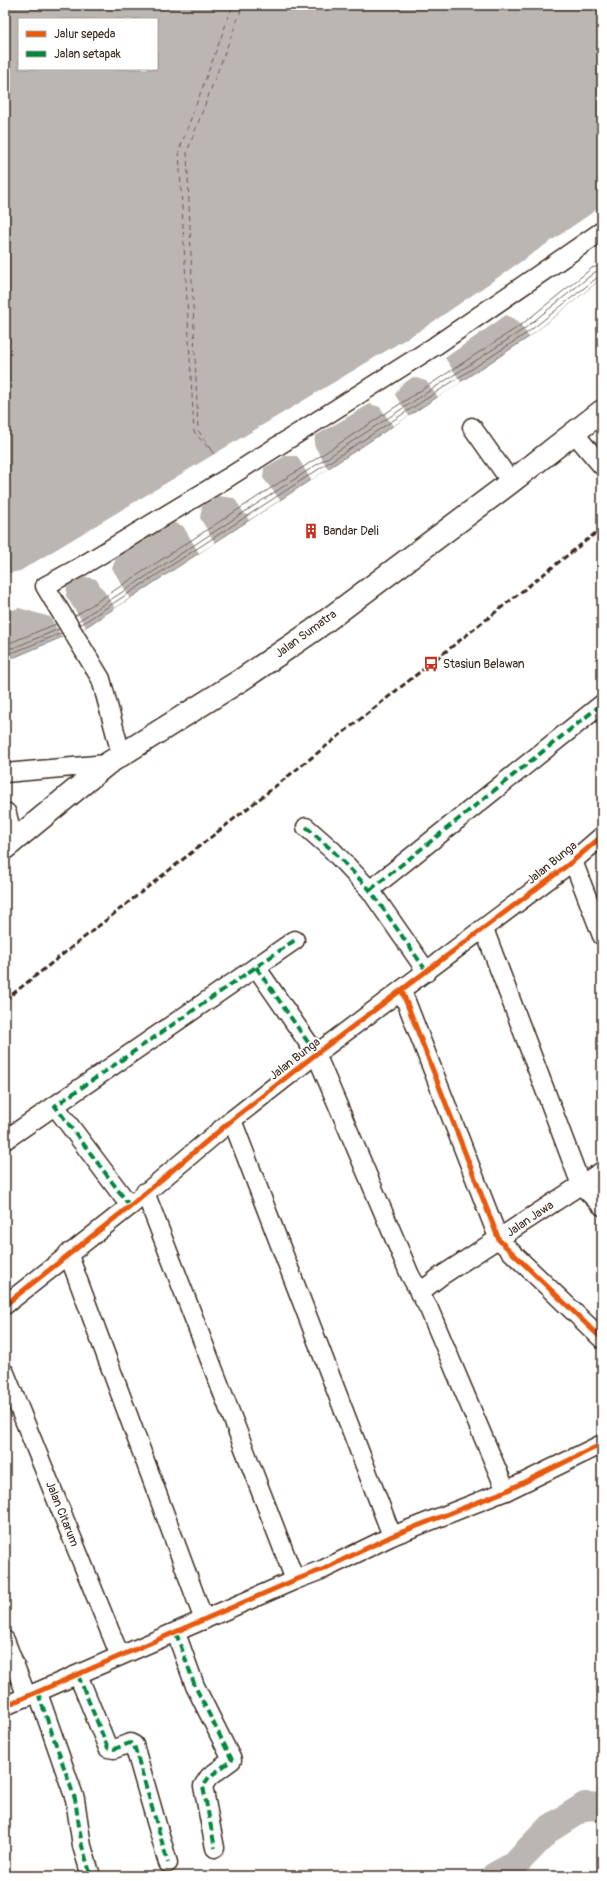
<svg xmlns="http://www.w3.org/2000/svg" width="607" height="1881" font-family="Pangolin,sans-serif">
	<rect width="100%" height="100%" fill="#fff"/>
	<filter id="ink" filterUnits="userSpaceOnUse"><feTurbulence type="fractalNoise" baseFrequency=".025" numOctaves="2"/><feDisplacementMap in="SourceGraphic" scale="8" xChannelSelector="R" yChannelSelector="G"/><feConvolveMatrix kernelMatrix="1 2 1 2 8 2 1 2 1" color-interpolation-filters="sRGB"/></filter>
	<g filter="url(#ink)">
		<path fill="#bcb6b3" stroke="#887e77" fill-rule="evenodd" d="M5 5H602V278L529 337 86 627 15 657H5ZM19 19H157V69H19Z"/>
		<polygon fill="#fff" points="602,206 602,278 529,337 518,321 506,315 445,358 461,382 438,397 426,381 413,377 400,386 395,395 409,416 393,426 380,407 370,404 315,436 314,445 328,469 311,480 297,456 285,456 264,468 263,478 280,500 249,520 234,498 218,496 202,506 200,518 215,543 199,553 183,526 172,522 118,554 112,568 130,598 115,608 96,579 81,576 67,585 66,596 86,627 62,637 50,617 19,608 5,612 5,574 20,571 424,328"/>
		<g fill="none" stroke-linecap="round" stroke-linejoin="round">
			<g stroke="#6f625a" stroke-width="1">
				<polyline points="75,616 521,325 592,268 602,265"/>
				<polyline points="78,621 524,329 595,272 602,271"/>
				<polyline points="80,625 527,333 598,277 602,276"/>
				<polyline points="5,642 12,642 56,624"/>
				<polyline points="5,648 13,648 59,629"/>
				<polyline points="5,653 14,652 62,633"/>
			</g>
			<polyline stroke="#bcb6b3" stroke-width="28" points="495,1876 513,1866 549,1829 585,1806 602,1807"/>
			<g stroke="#685b52" stroke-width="1" stroke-dasharray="5 4" stroke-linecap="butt">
				<polyline points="211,450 198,430 187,152 243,5"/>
				<polyline points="214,454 194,432 179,151 233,5"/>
			</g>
			<g stroke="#3b2a1e" stroke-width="21">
				<g id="minor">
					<polyline points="472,427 511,482"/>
					<polyline points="574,433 602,466"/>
					<polyline points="121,754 101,679 45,586 80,567 229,477 435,346 602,231"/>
					<polyline points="5,773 107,764"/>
					<polyline points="306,827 332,850 370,890 427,972"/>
					<polyline points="573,861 602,936"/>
					<polyline points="370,890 602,704"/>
					<polyline points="484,929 581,1185 602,1206"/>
					<polyline points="256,967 316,1054 410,1275 429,1309 506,1491"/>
					<polyline points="402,991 499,1240 602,1339"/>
					<polyline points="55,1106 130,1206"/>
					<polyline points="232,1120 392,1536"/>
					<polyline points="5,1140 295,940"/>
					<polyline points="145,1192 295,1580"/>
					<polyline points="68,1253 204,1620"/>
					<polyline points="419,1293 441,1276 602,1171"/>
					<polyline points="5,1305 130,1206 232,1120 316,1054 573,861 602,836"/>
					<polyline points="5,1373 120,1656"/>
					<polyline points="176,1633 195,1686 232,1760 209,1777 203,1786 215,1848"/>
					<polyline points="5,1640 27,1697"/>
					<polyline points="78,1675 108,1748 114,1749 130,1743 134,1745 168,1863"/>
					<polyline points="38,1693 75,1799 82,1846 91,1876"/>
					<polyline points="5,1706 295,1580 324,1569 392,1536 506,1491 602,1444"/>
				</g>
			</g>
			<g stroke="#3b2a1e" stroke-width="25">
				<g id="highway">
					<polyline points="5,814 12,842"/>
					<polyline points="5,848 107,764 241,680 314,630 511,482 602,411"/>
				</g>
			</g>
			<use href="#minor" stroke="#fff" stroke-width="18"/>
			<use href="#highway" stroke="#fff" stroke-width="22"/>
			<polyline stroke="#3b2a1e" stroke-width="3" stroke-dasharray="6 3" stroke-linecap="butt" points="5,1000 602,528"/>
			<g stroke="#00873e" stroke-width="4" stroke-dasharray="8 4" stroke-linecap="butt">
				<polyline points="306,827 332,850 370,890 427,972"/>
				<polyline points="370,890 602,704"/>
				<polyline points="256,967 316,1054"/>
				<polyline points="130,1206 55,1106 295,940"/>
				<polyline points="176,1633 195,1686 232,1760 209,1777 203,1786 215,1848"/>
				<polyline points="78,1675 108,1748 114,1749 130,1743 134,1745 168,1863"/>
				<polyline points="38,1693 75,1799 82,1846 91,1876"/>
			</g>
			<g stroke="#fff" stroke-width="8">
				<g id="cycleway">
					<polyline points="402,991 499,1240 602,1339"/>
					<polyline points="5,1305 130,1206 232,1120 316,1054 573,861 602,836"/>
					<polyline points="5,1706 295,1580 324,1569 392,1536 506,1491 602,1444"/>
				</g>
			</g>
			<use href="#cycleway" stroke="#e8590c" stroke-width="5"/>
		</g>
	</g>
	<defs>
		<g id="building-bare" transform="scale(1.2)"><path d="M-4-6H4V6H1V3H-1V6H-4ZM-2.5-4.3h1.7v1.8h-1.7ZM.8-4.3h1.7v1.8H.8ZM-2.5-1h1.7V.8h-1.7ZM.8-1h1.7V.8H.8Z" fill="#c8321e" stroke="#fff" stroke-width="2.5" paint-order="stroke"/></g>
		<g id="bus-bare" transform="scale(1.2)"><path d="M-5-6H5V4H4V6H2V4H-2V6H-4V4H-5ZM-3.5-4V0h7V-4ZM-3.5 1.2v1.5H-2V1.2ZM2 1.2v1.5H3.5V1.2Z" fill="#c8321e" stroke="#fff" stroke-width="2.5" paint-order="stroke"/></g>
	</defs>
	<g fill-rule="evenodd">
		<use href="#building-bare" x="311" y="531"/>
		<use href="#bus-bare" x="431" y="664"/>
	</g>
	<g text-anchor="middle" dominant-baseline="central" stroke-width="4" stroke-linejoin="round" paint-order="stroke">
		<g font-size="12" fill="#3b2a1e" stroke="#fff" text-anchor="start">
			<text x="323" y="531">Bandar Deli</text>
			<text x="443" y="664">Stasiun Belawan</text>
		</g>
		<g font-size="12" fill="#3b2a1e" stroke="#fff">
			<text transform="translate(306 634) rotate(-36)">Jalan Sumatra</text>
			<text transform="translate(552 863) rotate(-39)">Jalan Bunga</text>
			<text transform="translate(295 1059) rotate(-38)">Jalan Bunga</text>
			<text transform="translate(530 1219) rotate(-34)">Jalan Jawa</text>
			<text transform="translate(62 1514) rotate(68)">Jalan Citarum</text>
		</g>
	</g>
	<rect width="607" height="1881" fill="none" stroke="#fff" stroke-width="20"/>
	<rect x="10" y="10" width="587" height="1861" fill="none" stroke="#3b2a1e" stroke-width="1.5" filter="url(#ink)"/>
	<rect x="18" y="18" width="140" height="52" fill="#ffffff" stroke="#b1aaa5"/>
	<rect x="26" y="31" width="20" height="6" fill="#e8590c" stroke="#b1aaa5"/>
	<text x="54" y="38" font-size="12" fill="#3b2a1e">Jalur sepeda</text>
	<rect x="26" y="51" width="20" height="6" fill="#00873e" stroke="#b1aaa5"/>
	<text x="54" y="58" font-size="12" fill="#3b2a1e">Jalan setapak</text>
</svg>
